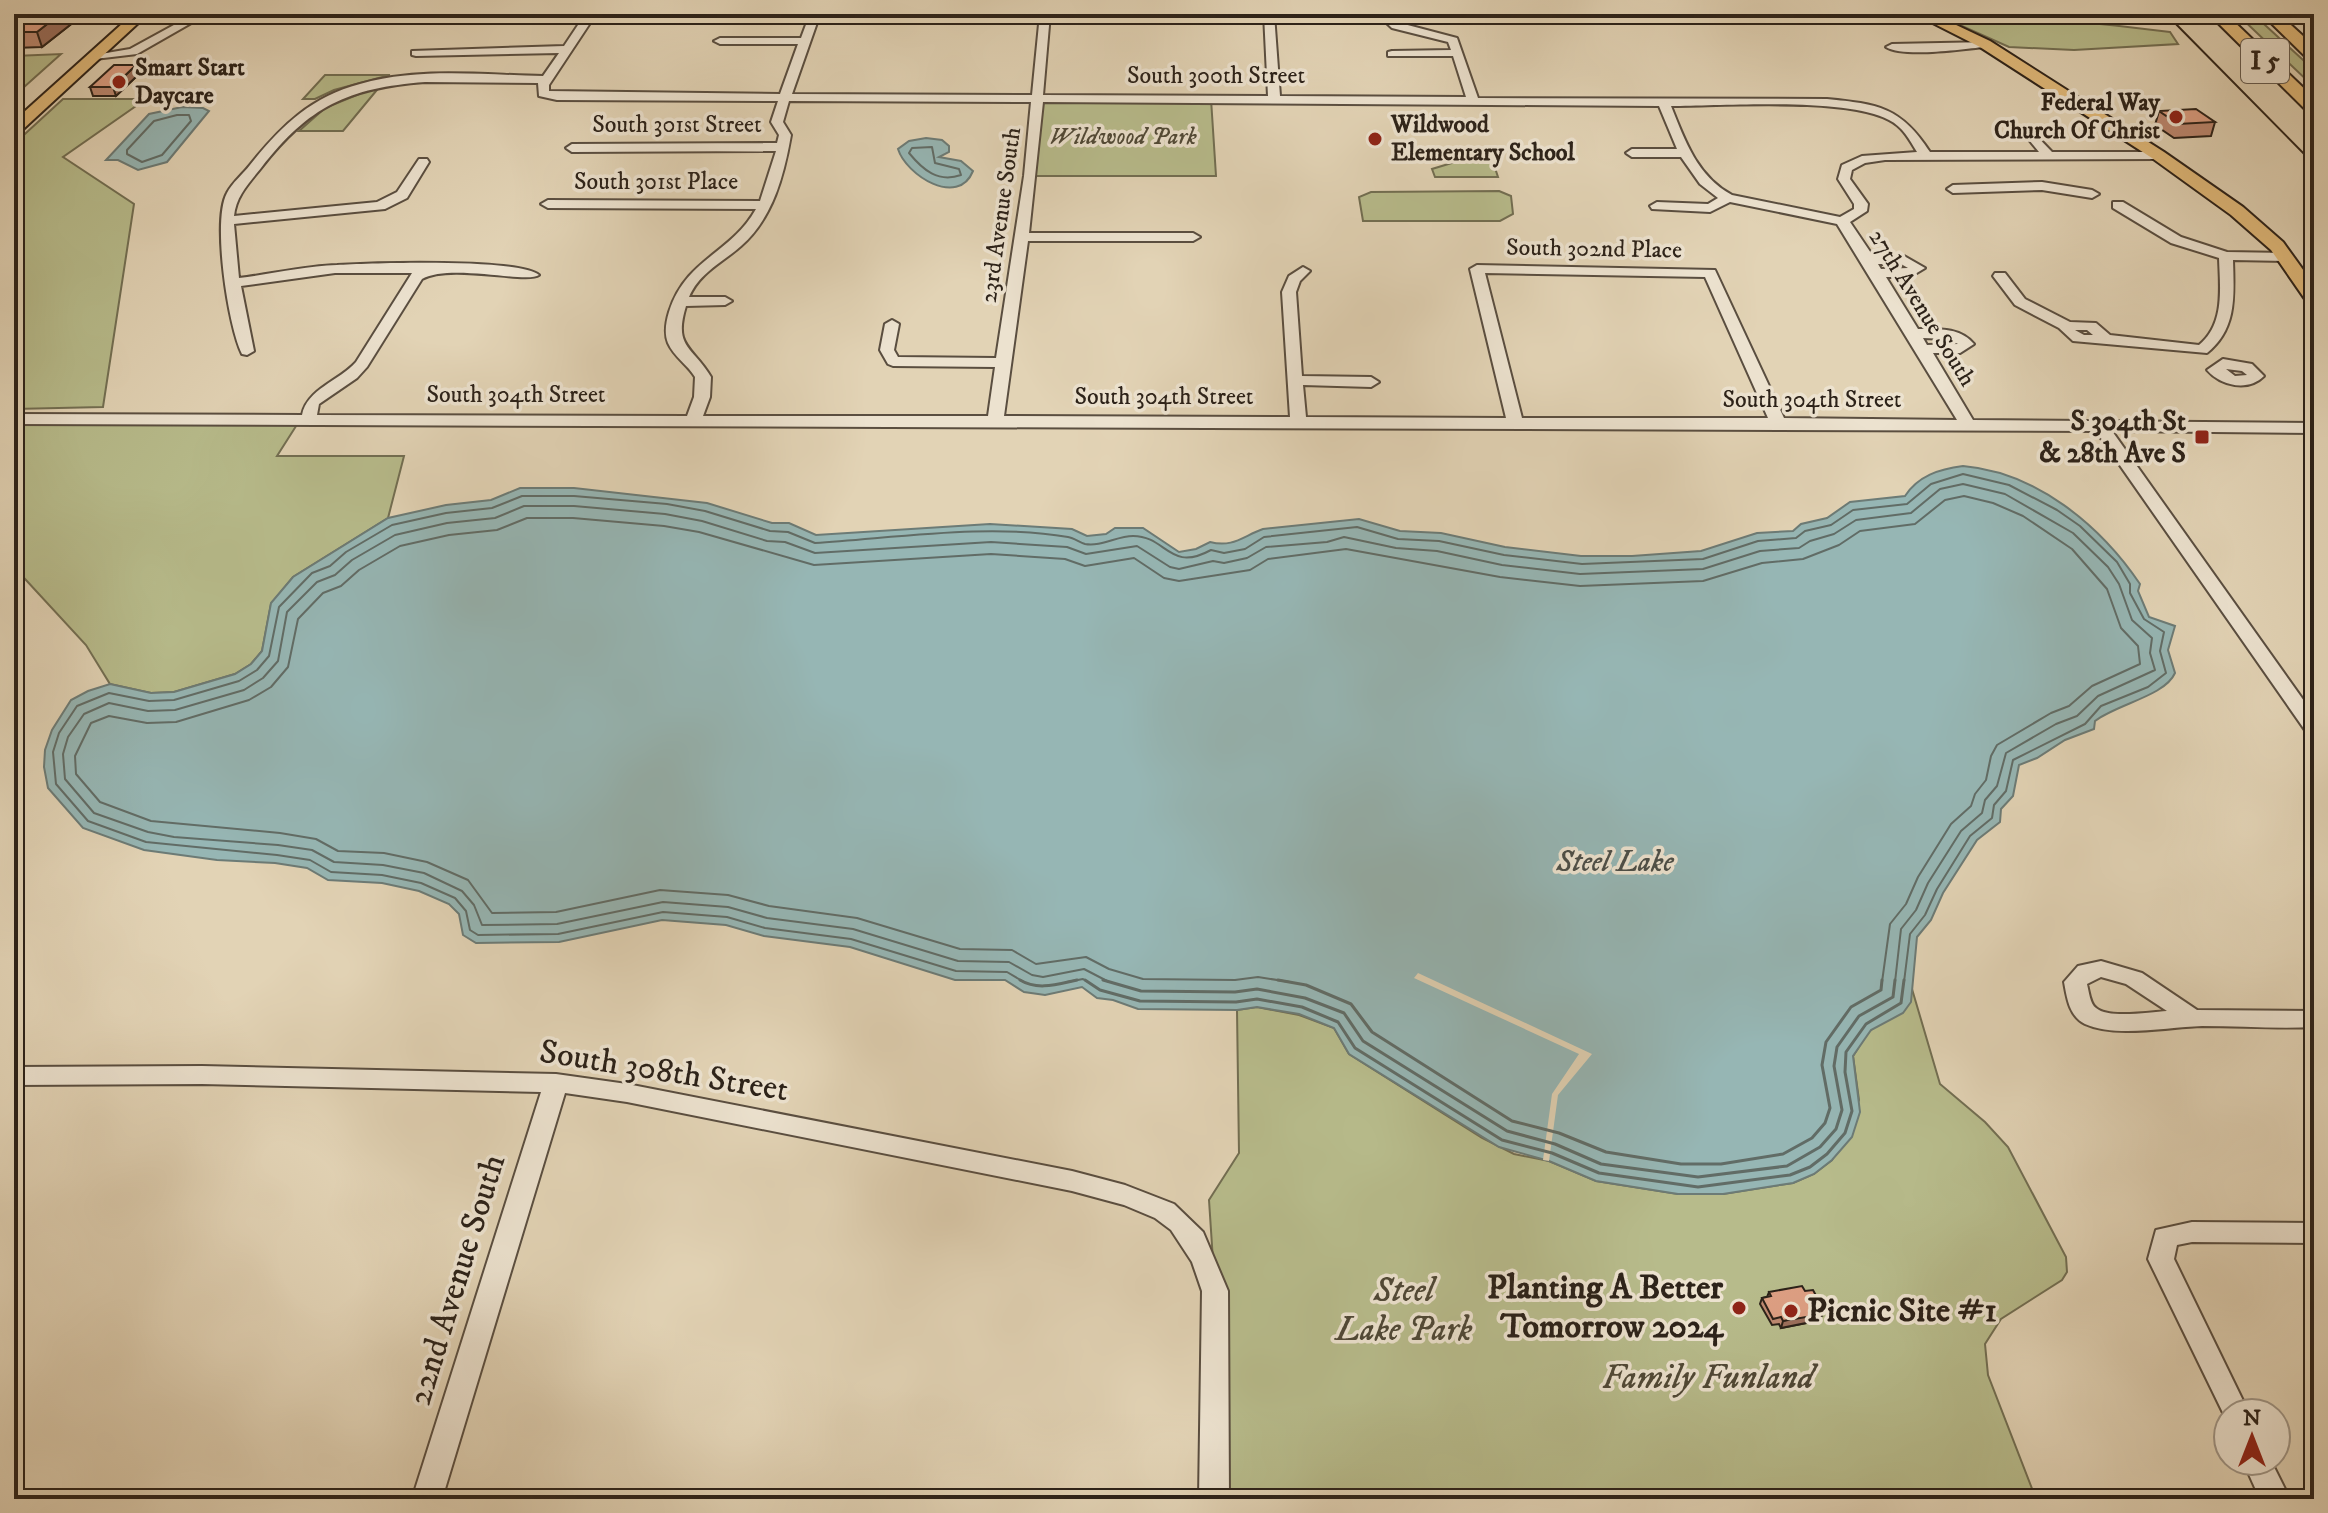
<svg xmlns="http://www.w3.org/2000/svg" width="2328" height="1513" font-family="'IM FELL DW Pica',serif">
	<rect width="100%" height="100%" fill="#e2d3b5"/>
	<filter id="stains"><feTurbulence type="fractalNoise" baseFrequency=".0025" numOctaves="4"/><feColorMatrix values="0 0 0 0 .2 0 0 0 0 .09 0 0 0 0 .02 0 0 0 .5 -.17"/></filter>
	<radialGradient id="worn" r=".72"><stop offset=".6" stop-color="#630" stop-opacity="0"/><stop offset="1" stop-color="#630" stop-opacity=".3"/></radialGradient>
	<g fill="#b7bb8b" stroke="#726e52" stroke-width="2">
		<path d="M1935 14C2013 14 2091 22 2170 32L2178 44 2074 50 2009 47Z"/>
		<polygon points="2237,14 2253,14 2314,70 2314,87"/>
		<polygon points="61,54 14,96 14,56"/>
		<polygon points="325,75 390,75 334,90 315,99 303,99"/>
		<polygon points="381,85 343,131 299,131 325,108"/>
		<polygon points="1039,97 1211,99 1216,176 1030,176"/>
		<polygon points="63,99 146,99 63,157 134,204 103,407 14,409 14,144"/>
		<polygon points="1455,162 1493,162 1498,177 1435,177 1432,169"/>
		<polygon points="1499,191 1511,196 1513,214 1500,221 1363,221 1359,197 1371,192"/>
		<polygon points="298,423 277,456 404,456 388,518 293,577 271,604 262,651 251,664 235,674 174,692 151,693 110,684 86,645 14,567 14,425"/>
		<path d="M1912 989 1940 1084 1985 1122 2008 1147 2066 1257 2067 1272 2062 1280 2001 1319 1985 1344 1988 1375 2036 1499H1214L1215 1291 1209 1200 1239 1153 1237 1010 1257 1007 1299 1015 1334 1028 1349 1054 1482 1138 1514 1154 1549 1161 1596 1181 1678 1194H1723L1793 1183 1814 1174 1832 1160 1859 1100 1853 1056C1859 1047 1865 1035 1872 1029 1890 1014 1909 1019 1912 989Z"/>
	</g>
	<g fill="#96b6b4" stroke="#6c7b76" stroke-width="2">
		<polygon points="182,107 203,108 209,111 167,162 138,170 118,160 106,160 149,114"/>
		<path d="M926 138 942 140 949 146V152L939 157 961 161 973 171C958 208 906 175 898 149L909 141Z"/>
		<path d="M1963 466C2036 472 2100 525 2140 584L2138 591 2149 617 2175 626 2168 650 2175 673C2165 696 2117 704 2095 721L2094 729 2065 740 2037 758 2019 765 2013 796 2001 809 2000 822 1977 840 1943 893 1931 920 1917 937 1911 1002 1903 1013 1871 1030 1853 1056 1860 1112 1852 1137 1832 1160 1814 1174 1793 1183 1723 1194H1678L1596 1181 1549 1161 1499 1147 1349 1054 1334 1028 1299 1014 1257 1007 1237 1010 1138 1009 1113 1000 1097 998 1082 987 1045 995 1024 992 1005 980H955L850 947 764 936 726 925 662 920 559 942 476 943 463 935 459 914 449 904 419 891 382 883 328 880 307 868 275 863 217 860 144 850 83 828 48 788 44 767 45 750 52 730 71 700 88 691 110 684 151 693 174 692 235 674 251 664 262 651 271 603 293 577 388 518 446 505 491 500 520 488H574L707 503 772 523H789L816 535 990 524 1072 529 1087 536 1106 534 1115 528H1143L1179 552 1196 549 1210 542C1233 548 1243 536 1263 529L1359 519 1400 531 1441 533 1505 547 1581 556H1632L1701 551 1757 533 1793 531 1801 524 1827 518 1850 502 1905 496C1918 476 1939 469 1963 466Z"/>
	</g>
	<polygon fill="#e2d3b5" points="1418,973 1592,1054 1558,1095 1549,1161 1543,1160 1552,1094 1579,1054 1414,978"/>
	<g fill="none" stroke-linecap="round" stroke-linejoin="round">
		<g stroke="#616c66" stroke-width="2">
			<polygon points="177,115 189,115 191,121 162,155 142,162 127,154 127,150 154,121"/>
			<path d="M932 147 935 163 959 169 961 175C938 183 923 170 909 153L912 148Z"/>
			<path d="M1024 982 1007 972 956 971 851 939 765 928 727 917 663 912 558 934 478 935 470 930 466 911 455 898 421 883 382 875 331 872 310 860 277 855 146 842 88 821 56 784 53 752 59 733 77 706 109 693 149 701 174 700 239 681 257 670 269 656 279 607 312 573 330 566 346 552 392 525 446 513 492 508 522 496H574L667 504 705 511 770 531 788 532 815 543C895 538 989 523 1068 537 1074 538 1079 542 1085 544 1101 547 1117 536 1133 536 1167 536 1169 573 1211 550L1224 553 1245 549 1264 537 1357 527 1398 539 1439 541 1504 555 1582 564 1703 559 1758 541 1796 538 1805 531 1831 525 1853 510 1907 504 1931 484 1963 474 2009 485 2057 510 2080 526 2117 562 2130 584V593L2144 619 2164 632 2160 651 2166 673 2148 687 2101 706 2085 724 2013 760 2006 791 1994 805 1992 818 1970 836 1937 889 1925 915 1910 934 1904 982"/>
			<polyline points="1067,982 1083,979 1088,982"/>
			<polyline points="1109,982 1084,969 1043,977 1032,975 1009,962 958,961 853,929 767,918 728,907 663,902 557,924 482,925 474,905 462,891 424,873 383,865 334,862 312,850 278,845 174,837 148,832 94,813 65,779 63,754 68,737 84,714 109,703 148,711 175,710 244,690 263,678 278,661 287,612 317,582 335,575 352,560 395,535 447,523 495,518 524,506 574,506 665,514 702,521 767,541 785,542 815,553 991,542 1067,547 1086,554 1137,546 1170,567 1179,569 1213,561 1224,563 1247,558 1266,547 1327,542 1344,537 1396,548 1437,551 1502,565 1580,574 1703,569 1760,551 1799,548 1810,541 1834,534 1856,520 1911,513 1940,489 1963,484 2005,494 2073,533 2108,567 2119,584 2132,620 2152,638 2150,653 2155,670 2098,696 2077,716 2056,724 2006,753 1997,786 1985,800 1982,813 1961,831 1928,883 1916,910 1901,929 1895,982"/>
			<polyline points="1290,982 1258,977 1235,980 1143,979 1109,969 1086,957 1036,964 1012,950 960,949 857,918 769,906 728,895 660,890 556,912 492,913 468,880 427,862 384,853 338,851 316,839 280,833 151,821 100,802 76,774 75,756 91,723 109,716 147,723 176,722 249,700 271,687 288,667 298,619 323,593 341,586 359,570 400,546 449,535 497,530 527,518 573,518 664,526 699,532 814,565 991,554 1065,559 1085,566 1134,558 1164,578 1179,581 1250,570 1268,559 1346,549 1500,577 1580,586 1703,581 1762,563 1803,559 1839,545 1860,531 1915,524 1945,500 1964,496 1993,503 2023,516 2072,549 2107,589 2121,628 2138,646 2140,664 2092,686 2069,706 2051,713 1997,745 1991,756 1986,780 1975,794 1971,806 1951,824 1918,877 1906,904 1890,924 1882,982"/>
		</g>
		<g stroke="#616c66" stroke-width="3">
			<path d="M1020 980C1038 991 1058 984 1077 980"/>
			<polyline points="1085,980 1100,990 1140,1001 1236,1002 1257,999 1302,1007 1338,1022 1355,1048 1502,1140 1552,1153 1599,1173 1698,1187 1790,1175 1810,1167 1827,1154 1845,1133 1852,1111 1845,1072 1846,1052 1866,1024 1901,1003 1904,980"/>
			<polyline points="1103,980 1141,991 1235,992 1257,989 1305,998 1344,1013 1363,1041 1507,1131 1555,1144 1601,1164 1698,1177 1787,1166 1820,1147 1836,1129 1842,1110 1834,1066 1837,1047 1859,1016 1893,997 1895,980"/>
			<polyline points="1278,980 1306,985 1351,1004 1372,1032 1512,1121 1559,1133 1606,1152 1681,1164 1721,1164 1783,1154 1812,1138 1825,1123 1830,1108 1822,1065 1826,1042 1851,1007 1881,990 1882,980"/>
		</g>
		<g stroke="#5a4e40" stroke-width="4">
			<g id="minor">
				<polygon points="194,14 207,14 137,54 95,59 89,56 130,49"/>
				<path d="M586 14H596L549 85V91L780 94 798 44H720L714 41 720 38H801L810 14H820L792 94 1032 95 1040 14H1050L1043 95 1268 96 1264 14H1274L1280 96 1466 97 1453 56H1388V52L1392 51 1451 50 1448 42 1392 28 1377 14H1388L1400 23 1457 38 1478 98 1827 99C1878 104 1901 107 1930 152H2039L2021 130 2027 126 2052 152H2162V158L2158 159 1885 160 1865 163 1852 170 1850 179 1868 204 1867 211 1850 222 1873 256H1904L1925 268 1910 277H1886L1918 329C1938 329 1960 327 1974 344L1960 353H1933L1973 420 2314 423V433L2112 431 2314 715V735L2307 733 2096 431 14 424V414L302 415C307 389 339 381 356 362L412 273H335L241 286 254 351 247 355 242 354C228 326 212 220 227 193 232 183 243 174 250 165 281 126 311 97 360 84 419 67 483 75 543 76L559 53 416 56 412 55V51L564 46 580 22 466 21 462 20V16ZM425 82 538 83 539 96 557 100 778 101 771 122 779 135 777 143 572 144 566 148 572 152 776 151 760 201 548 200 541 204 548 208 756 209C731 254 686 258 669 312 666 322 664 333 668 343 674 357 688 365 695 377L694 397 687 416 317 415 319 404 357 378 367 367 422 279C451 263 527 284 539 275 518 258 372 263 337 265 305 266 272 274 239 278L234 224 385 209 407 198 429 162 427 159H419L397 192 377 202 234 216C236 196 249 183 261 168 309 106 348 88 425 82ZM789 101 1031 102 1024 176 996 358 898 357 894 350 899 324 892 320 885 324 880 350 888 364 893 366 995 367 988 416H703L710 397 711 377C693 346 673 348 686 306L725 305 732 301 725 297H689C700 272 722 263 741 246 773 218 784 175 791 135L783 122ZM1043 102 1659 106 1677 149H1632L1626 153 1632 157H1681L1700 184 1718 198 1708 204 1657 202 1650 206 1652 209 1710 212 1730 202 1837 224 1957 420 1784 418 1715 270 1477 265 1470 269 1506 418 1306 417 1303 385 1371 387 1379 382 1371 377 1302 376 1296 292 1300 281 1310 271 1303 267 1289 276 1282 292 1290 417 1004 416 1028 241H1193L1200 237 1193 233H1029ZM1671 106C1723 106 1845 97 1889 120 1903 127 1909 139 1917 152L1862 156 1842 165 1838 179 1854 204V209L1840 217 1732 195C1697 176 1685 141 1671 106ZM1901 264 1908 268 1881 269 1878 264ZM1485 273 1705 277 1768 418H1522ZM1923 338 1948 339 1958 344 1927 345Z"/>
				<path d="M1989 42V46L1985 47C1962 49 1904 58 1886 47L1892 44Z"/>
				<polygon points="2042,182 2092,190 2099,194 2092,198 2042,190 1953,193 1947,189 1953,185"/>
				<path d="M2113 202H2123L2181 237 2227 252 2286 253 2293 257 2286 261 2233 260C2234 296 2237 329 2207 353L2073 341 2059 328 2015 305 1993 276 1995 273H2005L2025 299 2070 322 2096 323 2110 335 2199 345C2225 324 2220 288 2219 258L2171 243 2113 208ZM2075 330H2087L2093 335H2084Z"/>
				<path d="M2223 359 2252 364 2264 376C2248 392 2221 386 2207 370ZM2226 369 2242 371 2247 375 2235 376Z"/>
				<path d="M2101 961 2142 973 2197 1010 2314 1011V1027C2277 1029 2240 1026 2202 1026 2169 1027 2115 1038 2085 1024 2069 1016 2067 998 2064 982L2078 966ZM2101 977 2126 984 2167 1011C2151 1012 2108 1019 2096 1008 2090 1004 2089 992 2087 984Z"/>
				<polygon points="202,1066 556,1074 627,1084 1072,1171 1125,1185 1174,1204 1203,1232 1228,1291 1229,1499 1199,1499 1202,1291 1192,1262 1171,1230 1155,1218 1124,1205 1072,1191 627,1102 565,1093 442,1499 412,1499 541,1092 202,1084 14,1085 14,1067"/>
				<polygon points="2192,1222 2314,1223 2314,1243 2192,1242 2177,1245 2174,1259 2249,1413 2228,1413 2228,1423 2148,1259 2156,1230"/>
				<polygon points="2243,1461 2271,1461 2290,1499 2260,1499"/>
			</g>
		</g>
		<g stroke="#2c2219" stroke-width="4">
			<g id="major">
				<polygon points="133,14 148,14 20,132 14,134 14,121"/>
				<polygon points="1915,14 1933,14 1990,41 2164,152 2243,207 2283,242 2314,285 2314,304 2307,302 2271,250 2231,215 2152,158 1980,47"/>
			</g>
		</g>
		<g stroke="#2c2219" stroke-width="4">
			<g id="highway">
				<polygon points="2209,14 2226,14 2314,98 2314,113 2308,112"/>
				<polygon points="2262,14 2279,14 2314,46 2314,60 2308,59"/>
			</g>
		</g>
		<use href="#minor" fill="#ece2cf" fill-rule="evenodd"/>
		<use href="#major" fill="#e1ba7a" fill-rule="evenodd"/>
		<use href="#highway" fill="#e1ba7a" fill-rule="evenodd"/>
		<polyline stroke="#2c2219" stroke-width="2" points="2166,14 2314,164"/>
	</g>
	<g fill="#be8971" stroke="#2c2219" stroke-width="2">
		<polygon points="14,14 84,14 42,47 14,48"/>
		<polygon points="139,74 116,96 93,96 90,87"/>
		<polygon points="2159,111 2215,122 2211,136 2174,138 2155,125"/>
		<polygon points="1769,1292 1821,1316 1818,1317 1816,1321 1781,1328 1779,1324 1772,1325 1760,1304 1762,1298 1767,1297"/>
	</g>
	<g fill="#9b6f5c" stroke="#2c2219" stroke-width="2">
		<polygon points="60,14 84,14 42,47 37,32"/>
		<polygon points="136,65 139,74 116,96 113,87"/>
		<polygon points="1824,1310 1821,1316 1818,1317 1816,1321 1781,1328 1783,1321"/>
	</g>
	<g fill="#dd9f83" stroke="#2c2219" stroke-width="2">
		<polygon points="14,14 60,14 37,32 14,32"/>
		<polygon points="114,65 136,65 113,87 90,87"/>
		<polygon points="2196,109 2215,122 2178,124 2159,111"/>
		<polygon points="1802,1286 1805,1291 1813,1290 1824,1310 1816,1311 1818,1315 1783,1321 1781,1317 1773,1319 1762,1298 1771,1296 1769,1292"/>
	</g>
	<g fill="#8f2418" stroke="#ece2cf" stroke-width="3">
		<circle cx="119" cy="82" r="8"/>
		<circle cx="2176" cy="117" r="8"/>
		<circle cx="1375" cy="139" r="8"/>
		<rect x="2194" y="429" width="16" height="16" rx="4"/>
		<circle cx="1739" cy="1308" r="8"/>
		<circle cx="1791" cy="1311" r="8"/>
	</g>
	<g text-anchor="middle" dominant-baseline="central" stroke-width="7" stroke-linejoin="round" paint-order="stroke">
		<g font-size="24" font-weight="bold" fill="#2c2219" stroke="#ece2cf" text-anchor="start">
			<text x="135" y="68">Smart Start<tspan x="135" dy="28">Daycare</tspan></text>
			<text x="2160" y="103" text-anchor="end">Federal Way<tspan x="2160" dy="28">Church Of Christ</tspan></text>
			<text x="1391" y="125">Wildwood<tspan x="1391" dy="28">Elementary School</tspan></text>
		</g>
		<g font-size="24" fill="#2c2219" stroke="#ece2cf">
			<text x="1216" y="76">South 300th Street</text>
			<text x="677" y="125">South 301st Street</text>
			<text x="656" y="182">South 301st Place</text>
			<text transform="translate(1001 215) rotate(-82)">23rd Avenue South</text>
			<text transform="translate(1594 249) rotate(1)">South 302nd Place</text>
			<text transform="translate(1922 308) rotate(58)">27th Avenue South</text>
			<text x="516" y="395">South 304th Street</text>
			<text x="1164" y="397">South 304th Street</text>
			<text x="1812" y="400">South 304th Street</text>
		</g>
		<g font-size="24" font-style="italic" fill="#4f4836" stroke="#ece2cf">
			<text x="1123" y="137">Wildwood Park</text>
		</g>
		<rect fill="#ece2cf" stroke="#665c50" stroke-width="2" x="2241" y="39" width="48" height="44" rx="6"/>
		<g font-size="26" font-weight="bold" fill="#2c2219">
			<text x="2265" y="61">I 5</text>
		</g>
		<g font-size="28" font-weight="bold" fill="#2c2219" stroke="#ece2cf" text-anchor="end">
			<text x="2186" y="421">S 304th St<tspan x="2186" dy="32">&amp; 28th Ave S</tspan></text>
		</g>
		<g font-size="30" font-style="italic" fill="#4c4e48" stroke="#ece2cf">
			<text x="1615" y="862">Steel Lake</text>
		</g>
		<g font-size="34" fill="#2c2219" stroke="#ece2cf">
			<text transform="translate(664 1071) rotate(9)">South 308th Street</text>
			<text transform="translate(457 1280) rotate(-73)">22nd Avenue South</text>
		</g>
		<g font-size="34" font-weight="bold" fill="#2c2219" stroke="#ece2cf" text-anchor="end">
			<text x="1723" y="1288">Planting A Better<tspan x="1723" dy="39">Tomorrow 2024</tspan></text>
			<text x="1807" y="1311" text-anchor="start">Picnic Site #1</text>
		</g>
		<g font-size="34" font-style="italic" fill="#4f4836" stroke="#ece2cf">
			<text x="1404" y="1291">Steel<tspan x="1404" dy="39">Lake Park</tspan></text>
			<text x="1708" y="1378">Family Funland</text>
		</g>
	</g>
	<rect width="2328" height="1513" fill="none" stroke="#e2d3b5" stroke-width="48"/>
	<rect x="16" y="16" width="2296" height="1481" fill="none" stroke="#2c2219" stroke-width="4"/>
	<rect x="24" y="24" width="2280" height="1465" fill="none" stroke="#2c2219" stroke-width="2"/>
	<g transform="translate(2252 1437)"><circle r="38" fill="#ece2cf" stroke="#9f9586" stroke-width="2"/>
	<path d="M0-6L14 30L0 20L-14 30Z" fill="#8f2418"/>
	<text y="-12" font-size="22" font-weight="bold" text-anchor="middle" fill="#2c2219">N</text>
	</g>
	<rect width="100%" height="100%" filter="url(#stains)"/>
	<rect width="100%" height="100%" fill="url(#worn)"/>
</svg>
